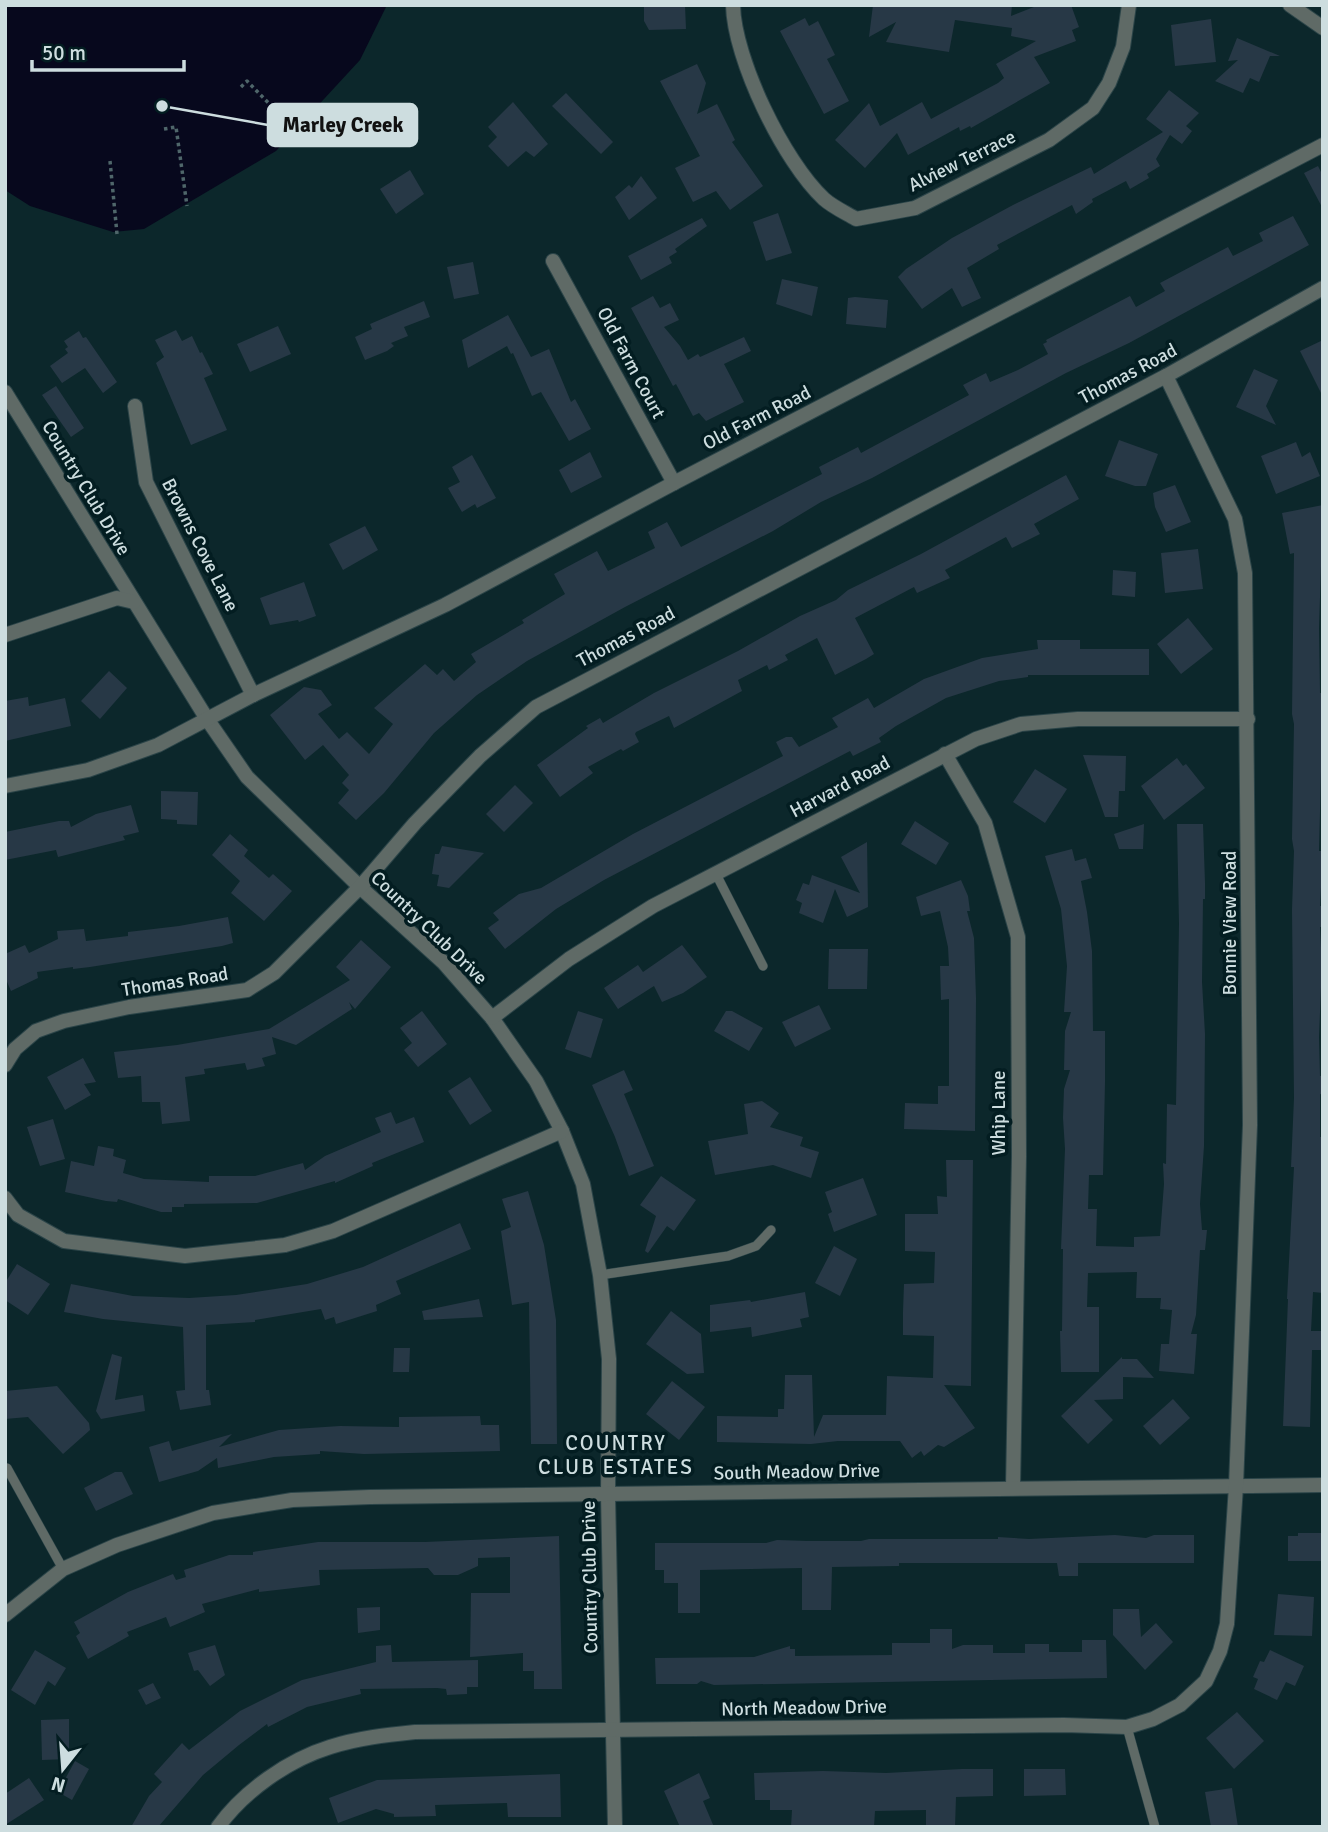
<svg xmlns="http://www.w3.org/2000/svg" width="1328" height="1832" font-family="Signika,sans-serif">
	<rect width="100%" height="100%" fill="#0c272b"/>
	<polygon fill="#07081d" points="5,5 387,5 360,60 276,151 144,229 113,232 30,206 5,190"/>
	<g fill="#273846">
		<polygon points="644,5 685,5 686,29 649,30 644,21"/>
		<polygon points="873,5 1012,5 1011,16 1039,5 1071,5 1079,27 1072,30 1076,41 1034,57 1050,83 971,128 970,126 960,131 959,127 908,155 897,133 865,168 835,140 869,103 880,126 922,102 931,119 998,83 1004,78 996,64 1036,41 1011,36 1012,28 955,20 949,52 886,42 896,22 869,37"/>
		<polygon points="805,18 809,26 818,21 835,55 827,59 849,101 824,114 780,31"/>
		<polygon points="1211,19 1216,62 1175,66 1171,25"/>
		<polygon points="1237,38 1280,56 1270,56 1259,82 1250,78 1243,93 1215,81 1238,60 1228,61"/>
		<polygon points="697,64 706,83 697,114 717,104 735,140 732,142 763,186 730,210 716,191 693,202 675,168 700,156 660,81"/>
		<polygon points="1169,90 1199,113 1186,126 1192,131 1182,144 1170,135 1156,159 1160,166 1147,174 1149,178 1130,189 1126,181 1092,199 1093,202 1076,214 1072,205 997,245 999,249 967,268 981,298 962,307 952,288 922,309 898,277 906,269 952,238 1013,205 1091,167 1094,174 1163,132 1146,119"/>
		<polygon points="566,93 613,142 601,154 552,106"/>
		<polygon points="513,102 548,144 534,157 526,151 508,167 488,146 497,137 488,127"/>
		<polygon points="1318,166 1323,176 1323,209 1304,173"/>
		<polygon points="410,170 424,194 396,214 380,189"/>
		<polygon points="641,176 657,198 629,220 615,197 629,185 632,188"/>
		<polygon points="778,213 792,253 766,261 753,222"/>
		<polygon points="1293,216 1309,245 1129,343 1066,373 872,478 821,502 773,531 625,607 527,661 477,695 434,733 384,793 356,820 338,803 349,790 342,783 349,775 323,745 305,760 270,715 304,687 321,690 332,705 318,714 339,739 347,732 369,754 393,724 374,708 425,664 437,675 443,669 454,681 476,662 471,654 524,623 522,620 565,594 554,574 597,551 608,571 655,548 648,532 667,522 681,547 822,474 819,467 858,447 861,453 969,395 963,385 986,373 990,382 1018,370 1048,354 1043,344 1047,342 1046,340 1130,296 1136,307 1165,291 1160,283 1228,247 1233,256 1263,241 1259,233"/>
		<polygon points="702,218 707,226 675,249 677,252 669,257 672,263 641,280 628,256"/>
		<polygon points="473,262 479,294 454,299 447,267"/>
		<polygon points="782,279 818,287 812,316 776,304"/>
		<polygon points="653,296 660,308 670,303 679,320 664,327 680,346 688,360 698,354 700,357 744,337 751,351 724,364 744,402 706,421 699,413 693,416 676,384 673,386 631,308"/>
		<polygon points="855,297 888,300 886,328 846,324 848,298"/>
		<polygon points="424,301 430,317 404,327 408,336 391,343 394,346 387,351 365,360 355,337 372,329 370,324"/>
		<polygon points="508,315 531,357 549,349 571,402 575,399 591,429 569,441 541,392 532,396 513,353 511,354 507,346 468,368 462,340"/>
		<polygon points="278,326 291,354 250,372 237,344"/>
		<polygon points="176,330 182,341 192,336 200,353 202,352 213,374 204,378 227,430 191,445 156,363 164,357 155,340"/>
		<polygon points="79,331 83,338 86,337 117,382 103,393 85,368 62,383 50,366 68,353 65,349 68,347 64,341"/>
		<polygon points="1323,340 1323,397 1300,351"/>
		<polygon points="1254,369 1278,380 1266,406 1276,425 1236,407"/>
		<polygon points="56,386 84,428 71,437 42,395"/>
		<polygon points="1119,440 1158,454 1146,486 1135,486 1105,476"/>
		<polygon points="1296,442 1302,457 1310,452 1320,476 1276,494 1261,456"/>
		<polygon points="590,452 602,477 571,493 559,470"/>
		<polygon points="472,455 496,498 477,508 475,504 462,512 448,488 460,482 452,467"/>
		<polygon points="1066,475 1079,499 1034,524 1040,534 1012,548 1006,537 945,570 950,578 917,593 914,587 855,618 874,654 866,659 835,675 817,638 785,655 788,660 769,670 767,665 738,680 742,691 674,728 669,716 636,732 635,734 639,742 623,751 621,749 588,767 593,773 560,797 537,765 588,728 586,726 600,718 603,723 654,693 738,651 800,616 836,600 848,590 921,554"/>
		<polygon points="1175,485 1191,522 1166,532 1155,507 1153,493"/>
		<polygon points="1323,505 1319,628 1320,693 1323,693 1319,851 1323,851 1320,906 1323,906 1323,927 1320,927 1323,988 1321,988 1319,1037 1320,1076 1323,1076 1323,1095 1320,1094 1320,1137 1323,1137 1323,1293 1313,1292 1311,1331 1323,1331 1322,1350 1312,1350 1310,1427 1283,1426 1288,1299 1287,1299 1294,1167 1291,1167 1294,1098 1292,910 1294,851 1292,839 1294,724 1292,714 1294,553 1290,554 1282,513"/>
		<polygon points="365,526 378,550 343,570 329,544"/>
		<polygon points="1198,549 1203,589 1165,593 1161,553"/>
		<polygon points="1113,570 1136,572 1135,597 1112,595"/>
		<polygon points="304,582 316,616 299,622 298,620 270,625 260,598"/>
		<polygon points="1188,618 1213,649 1181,674 1157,644"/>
		<polygon points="1037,640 1080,640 1080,649 1149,649 1149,675 1028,675 1028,677 999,681 946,698 896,726 879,738 881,742 853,756 850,751 604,880 556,909 505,949 488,928 499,920 493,913 519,894 541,888 633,834 783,756 776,742 786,737 792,737 799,747 838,727 832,718 868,698 874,708 924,679 982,658 1038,649"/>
		<polygon points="109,671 127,688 100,719 81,701"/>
		<polygon points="28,697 29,706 65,698 71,726 5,741 5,701"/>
		<polygon points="1083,755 1126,756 1125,791 1119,791 1118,817 1105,817"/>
		<polygon points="1177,758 1183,766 1186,764 1205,788 1164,820 1141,786"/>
		<polygon points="1035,769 1067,789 1045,823 1013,802"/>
		<polygon points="515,785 533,803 504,832 486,814"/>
		<polygon points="161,791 198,792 197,825 177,824 177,820 161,819"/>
		<polygon points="131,805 139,832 123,836 125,840 58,857 56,850 5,860 5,832 59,821 69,821 71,827 96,814"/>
		<polygon points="915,821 949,843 936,865 901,844"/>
		<polygon points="1144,824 1143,849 1119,849 1114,834"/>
		<polygon points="1177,824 1203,824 1205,883 1205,899 1203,899 1202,982 1205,1034 1204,1146 1200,1204 1202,1230 1207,1230 1205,1250 1200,1250 1196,1315 1191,1334 1197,1334 1194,1374 1159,1371 1161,1344 1169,1344 1172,1310 1160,1309 1161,1298 1136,1298 1137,1272 1088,1273 1087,1307 1099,1307 1099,1372 1061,1372 1060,1331 1062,1331 1063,1249 1061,1249 1065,1149 1063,1118 1064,1089 1070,1070 1064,1070 1065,1031 1071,1012 1064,1012 1067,966 1061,909 1045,856 1072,849 1075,861 1086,858 1092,878 1081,881 1087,912 1092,951 1093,1031 1105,1031 1105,1082 1103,1175 1089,1175 1088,1209 1097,1209 1096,1246 1134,1247 1134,1237 1160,1236 1164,1184 1163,1163 1166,1164 1167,1104 1176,1105 1179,924"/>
		<polygon points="230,834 248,850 244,856 269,878 273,874 292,891 264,921 231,893 240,881 212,855"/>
		<polygon points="867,842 868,907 847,917 835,889 823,923 799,913 802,903 796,900 803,883 809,885 812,875 860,893 841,857"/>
		<polygon points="442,846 484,853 449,888 437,886 439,875 432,874 435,854 439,854"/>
		<polygon points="961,880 968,896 970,911 967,911 974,938 976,998 975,1131 904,1129 905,1103 938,1104 938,1086 949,1086 949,999 941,1000 940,966 949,966 948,947 940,911 921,916 916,897"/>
		<polygon points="228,917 233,943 222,946 90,967 73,969 73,967 37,972 38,978 11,991 5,977 5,954 25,945 29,953 58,939 57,931 84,929 86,941 128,936 128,932 179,926"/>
		<polygon points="361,940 391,967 355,1009 349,1002 352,1009 296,1045 272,1037 276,1054 262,1058 265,1066 247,1070 245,1063 204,1069 205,1074 185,1077 190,1121 162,1124 160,1102 142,1102 141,1076 118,1078 114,1052 177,1045 269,1029 350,980 336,967"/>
		<polygon points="682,945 707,977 683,993 662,1002 654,986 618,1009 604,988 638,965 643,972"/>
		<polygon points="829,949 868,949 867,989 828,989"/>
		<polygon points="819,1005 831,1029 795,1047 782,1022"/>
		<polygon points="422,1011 447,1044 418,1067 404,1050 412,1043 400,1028"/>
		<polygon points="578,1011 603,1019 591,1058 565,1049"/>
		<polygon points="726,1011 732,1011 763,1028 749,1051 714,1031"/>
		<polygon points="83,1058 96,1082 84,1084 91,1095 65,1110 47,1077"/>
		<polygon points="624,1070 633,1090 624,1094 654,1166 629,1176 615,1137 592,1085"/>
		<polygon points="470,1077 492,1111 470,1125 448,1091"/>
		<polygon points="762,1101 779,1113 770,1127 803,1137 800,1146 819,1152 811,1178 773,1165 715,1175 708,1141 748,1134 744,1104"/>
		<polygon points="391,1112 396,1124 414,1117 424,1142 372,1163 373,1166 335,1183 335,1181 257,1203 184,1204 184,1207 172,1207 172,1212 161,1212 118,1199 117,1202 106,1201 65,1192 71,1161 94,1166 98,1146 114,1149 113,1156 126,1160 123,1173 144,1179 209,1182 209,1176 255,1176 303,1163 305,1170 325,1156 381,1132 375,1118"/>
		<polygon points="53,1119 65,1159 40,1166 27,1127"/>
		<polygon points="946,1160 973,1160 971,1386 944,1385 975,1428 944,1447 938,1445 924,1456 921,1451 912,1458 900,1441 838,1441 811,1444 717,1442 717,1416 778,1417 778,1409 784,1409 785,1375 812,1375 814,1437 823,1415 886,1415 887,1376 933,1378 934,1336 903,1335 903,1312 904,1284 934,1283 935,1252 905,1251 905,1214 938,1214 937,1196 947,1197"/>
		<polygon points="661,1176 696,1200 674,1231 667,1226 648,1253 645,1251 656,1216 640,1205"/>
		<polygon points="863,1178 877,1215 834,1232 828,1214 832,1212 825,1192"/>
		<polygon points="528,1191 544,1245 556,1320 557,1444 531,1444 529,1302 512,1305 501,1231 511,1227 502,1199"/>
		<polygon points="460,1223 471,1249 396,1281 401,1294 376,1305 377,1311 336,1324 334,1317 325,1320 321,1309 255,1320 255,1322 206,1325 206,1390 209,1390 211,1405 180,1410 176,1391 185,1390 183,1327 103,1319 64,1312 71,1284 133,1296 189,1298 236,1295 307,1284 363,1267"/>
		<polygon points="834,1246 857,1259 840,1296 815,1283"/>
		<polygon points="17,1264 50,1284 28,1315 5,1300 5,1283"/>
		<polygon points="805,1292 809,1317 800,1319 802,1327 752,1337 751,1327 710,1332 710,1305 750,1300 751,1302"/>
		<polygon points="479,1299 483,1317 424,1320 422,1311"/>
		<polygon points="671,1311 701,1334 704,1373 687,1374 646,1344"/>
		<polygon points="394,1348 410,1348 409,1372 393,1372"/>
		<polygon points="112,1354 122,1357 115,1400 143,1395 145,1411 101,1419 96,1411"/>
		<polygon points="1122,1357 1122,1359 1137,1359 1154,1378 1123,1377 1123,1399 1094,1400 1113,1420 1088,1444 1061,1416"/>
		<polygon points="672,1381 705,1407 679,1440 646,1414"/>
		<polygon points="57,1386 89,1423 90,1430 63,1454 28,1417 5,1419 5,1391"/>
		<polygon points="1173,1399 1190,1418 1160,1445 1143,1426"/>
		<polygon points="480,1416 481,1425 499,1425 500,1451 364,1454 320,1451 320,1454 274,1457 218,1468 217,1458 198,1471 159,1482 149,1447 169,1441 172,1451 232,1434 219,1447 279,1430 340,1426 399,1427 399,1417"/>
		<polygon points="115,1472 122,1472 133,1494 96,1511 84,1488"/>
		<polygon points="1298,1533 1323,1533 1323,1561 1288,1561 1288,1536 1298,1536"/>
		<polygon points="1115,1535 1146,1538 1154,1535 1194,1535 1194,1563 1078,1563 1078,1576 1059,1576 1057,1563 899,1563 899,1566 832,1567 831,1610 802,1610 802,1568 700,1570 700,1613 678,1613 678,1583 664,1583 664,1570 655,1570 655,1543 766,1543 777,1540 807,1541 861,1541 869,1539 998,1539 998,1537 1029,1539"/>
		<polygon points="559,1536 562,1689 534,1689 534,1671 523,1671 523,1653 470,1657 471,1593 510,1593 510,1557 478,1558 478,1566 458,1575 434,1575 428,1568 319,1570 320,1585 259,1592 259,1589 202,1604 205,1612 170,1627 166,1617 127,1632 129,1636 88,1659 76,1636 80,1633 74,1622 128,1592 173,1574 176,1580 186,1577 184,1570 229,1555 253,1555 253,1552 318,1542 425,1542"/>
		<polygon points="1278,1594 1314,1597 1312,1636 1274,1635"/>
		<polygon points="380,1607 380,1630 358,1633 357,1608"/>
		<polygon points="1113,1609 1139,1609 1141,1637 1156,1623 1173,1642 1145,1670 1113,1635"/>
		<polygon points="930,1629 952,1629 952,1649 963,1645 993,1645 993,1653 1025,1653 1025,1644 1049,1644 1049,1652 1082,1652 1082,1640 1106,1640 1107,1678 714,1685 701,1681 697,1684 656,1684 655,1658 754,1657 790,1646 790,1649 795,1649 795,1656 892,1655 892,1643 930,1643"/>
		<polygon points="215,1645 225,1675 210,1686 198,1670 194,1671 188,1653"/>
		<polygon points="391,1645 392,1662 478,1660 478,1687 467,1687 467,1694 447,1695 446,1689 437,1688 360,1689 361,1694 307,1707 268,1727 267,1724 239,1745 203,1775 158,1827 131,1827 149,1796 162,1782 154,1774 182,1743 189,1750 240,1711 302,1680 376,1662 376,1646"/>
		<polygon points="35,1650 66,1668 55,1686 48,1681 35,1705 11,1690"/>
		<polygon points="1270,1650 1304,1666 1295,1686 1286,1682 1277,1700 1254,1689 1258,1679 1253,1677 1260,1661 1264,1662"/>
		<polygon points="153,1683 161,1698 146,1705 138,1690"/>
		<polygon points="1237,1712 1264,1741 1234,1769 1206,1738"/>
		<polygon points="69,1719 69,1759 42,1760 41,1720"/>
		<polygon points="75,1761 89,1769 72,1800 58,1792"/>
		<polygon points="962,1769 993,1769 993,1796 956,1797 955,1827 926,1827 926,1810 875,1811 874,1827 791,1827 792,1810 770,1810 770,1800 755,1800 754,1773 823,1771 886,1773"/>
		<polygon points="1024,1769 1065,1769 1066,1795 1024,1796"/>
		<polygon points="699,1773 710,1798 703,1801 714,1827 680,1827 664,1791"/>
		<polygon points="560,1774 561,1817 508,1817 507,1803 435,1805 436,1816 394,1817 394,1814 376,1809 338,1823 329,1798 377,1780"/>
		<polygon points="29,1778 44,1800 5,1825 5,1794"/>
		<polygon points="1232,1788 1238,1827 1211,1827 1205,1792"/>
	</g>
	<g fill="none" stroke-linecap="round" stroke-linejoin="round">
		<g stroke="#2b4448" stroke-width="10">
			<g id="service">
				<polyline points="716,874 763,966"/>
				<polyline points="600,1275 728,1256 756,1246 771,1230"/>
				<polyline points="7,1468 63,1569"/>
				<polyline points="1127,1727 1155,1827"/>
			</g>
		</g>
		<g stroke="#2b4448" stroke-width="16">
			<g id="minor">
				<path d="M733 5C734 59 784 162 824 199 833 207 846 213 856 219L915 208 1049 140 1093 108 1109 83 1123 47 1129 5"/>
				<polyline points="1290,5 1323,28"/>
				<polyline points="553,261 674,483"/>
				<polyline points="5,392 207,719 247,777 360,887 443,962 492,1018 536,1081 562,1131 583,1184 600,1275 609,1359 608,1495 615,1827"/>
				<polyline points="135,406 146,482 253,695"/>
				<polyline points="5,635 117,598 134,602"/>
				<polyline points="945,754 985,823 1018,937 1019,1156 1013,1488"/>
				<polyline points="5,786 88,770 158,745 253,695 445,605 674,483 1323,145"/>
				<polyline points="492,1018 569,959 653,906 976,739 1021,724 1078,719 1248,719"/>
				<polyline points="5,1065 15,1049 36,1031 64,1021 129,1007 247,990 274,973 360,887 415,823 480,756 536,707 1166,376 1323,288"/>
				<polyline points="5,1198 18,1215 64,1241 185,1256 285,1245 333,1231 562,1131"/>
				<polyline points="5,1615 63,1569 117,1545 213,1513 292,1500 370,1497 1323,1485"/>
				<path d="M218 1827C244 1791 288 1760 330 1747 358 1738 386 1735 415 1732L1064 1725 1127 1727 1153 1719 1180 1705 1206 1681 1220 1651 1227 1624 1236 1486 1250 1125 1245 573 1235 519 1166 376"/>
			</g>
		</g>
		<g stroke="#4f666a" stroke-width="3.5" stroke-dasharray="3.5 3.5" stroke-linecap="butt">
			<polyline points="241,87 247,81 296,131"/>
			<polyline points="164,129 176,127 187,206"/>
			<polyline points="110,161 117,234"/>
		</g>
		<use href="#service" stroke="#5f6a66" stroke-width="9"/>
		<use href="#minor" stroke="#5f6a66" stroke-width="14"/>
	</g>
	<g text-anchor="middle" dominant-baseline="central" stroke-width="7" stroke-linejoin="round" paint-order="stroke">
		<g font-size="19" fill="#cddddf" stroke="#031d21">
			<text transform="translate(962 161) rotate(-26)">Alview Terrace</text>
			<text transform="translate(631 363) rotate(62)">Old Farm Court</text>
			<text transform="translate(1128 374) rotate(-28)">Thomas Road</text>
			<text transform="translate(757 418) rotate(-27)">Old Farm Road</text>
			<text transform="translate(86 488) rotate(59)">Country Club Drive</text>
			<text transform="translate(200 545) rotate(63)">Browns Cove Lane</text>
			<text transform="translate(626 637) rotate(-28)">Thomas Road</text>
			<text transform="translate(840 787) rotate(-28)">Harvard Road</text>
			<text transform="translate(1230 923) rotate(-90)">Bonnie View Road</text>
			<text transform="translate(429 928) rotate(44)">Country Club Drive</text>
			<text transform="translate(175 982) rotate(-9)">Thomas Road</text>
			<text transform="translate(999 1113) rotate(-90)">Whip Lane</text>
			<text transform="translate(797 1472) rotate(-1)">South Meadow Drive</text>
			<text transform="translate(590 1577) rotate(-91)">Country Club Drive</text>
			<text transform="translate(804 1708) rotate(-1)">North Meadow Drive</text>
		</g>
		<g font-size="21" letter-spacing="2" fill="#cddddf" stroke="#031d21">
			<text x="616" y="1443">COUNTRY<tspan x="616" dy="24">CLUB ESTATES</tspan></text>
		</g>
	</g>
	<path fill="none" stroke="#cddddf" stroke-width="2.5" d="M162 106L268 125"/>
	<circle fill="#cddddf" stroke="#031d21" stroke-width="2.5" cx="162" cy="106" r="7"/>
	<rect fill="#cddddf" stroke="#cddddf" stroke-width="2.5" x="268" y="104" width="149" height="42" rx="7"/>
	<g font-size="21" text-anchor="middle" font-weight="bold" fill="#111">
		<text x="343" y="132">Marley Creek</text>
	</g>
	<rect width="1328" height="1832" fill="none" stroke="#cddddf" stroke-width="14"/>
	<g transform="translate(63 1769) rotate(197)" stroke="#031d21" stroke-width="5" paint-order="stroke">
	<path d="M0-5L12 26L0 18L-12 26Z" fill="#cddddf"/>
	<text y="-10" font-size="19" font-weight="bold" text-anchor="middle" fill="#cddddf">N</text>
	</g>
	<path d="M32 60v10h152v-10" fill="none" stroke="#cddddf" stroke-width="3.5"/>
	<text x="42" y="60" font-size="21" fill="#cddddf" stroke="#031d21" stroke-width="5" paint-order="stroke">50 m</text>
</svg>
